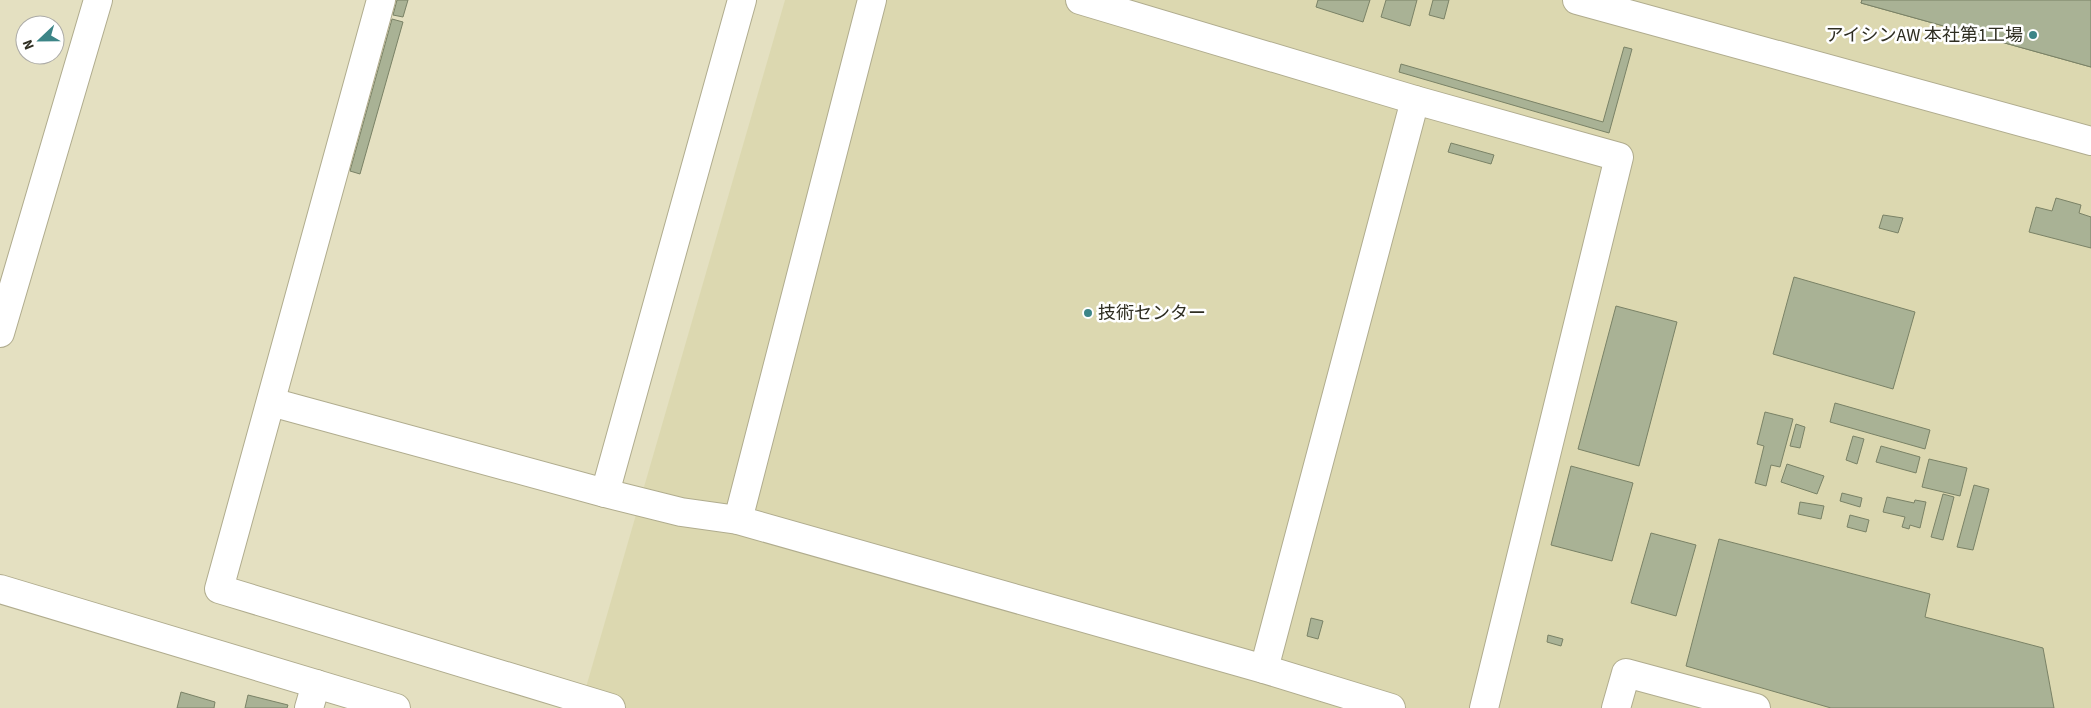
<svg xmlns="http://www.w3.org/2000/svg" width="2091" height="708" font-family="'Source Sans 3','Noto Sans JP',sans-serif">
	<rect width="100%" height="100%" fill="#e4e0c1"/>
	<polygon fill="#dcd8b0" points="785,0 2091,0 2091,708 580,708"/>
	<g fill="#a9b295" stroke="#7a8266">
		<polygon points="397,0 408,0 403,17 393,15"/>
		<polygon points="1318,0 1370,0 1363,22 1316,7"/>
		<polygon points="1386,0 1417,0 1410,26 1381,17"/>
		<polygon points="1433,0 1449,0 1444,19 1429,15"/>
		<polygon points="1862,0 2091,0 2091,67 1861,3"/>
		<polygon points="1862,0 2091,0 2091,67 1861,3"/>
		<polygon points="392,19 403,22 360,174 350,171"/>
		<polygon points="1624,47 1632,49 1609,133 1399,72 1401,64 1603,122"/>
		<polygon points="1451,143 1494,155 1491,164 1448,152"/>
		<polygon points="2056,198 2081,205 2079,213 2091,217 2091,248 2029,232 2036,207 2052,211"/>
		<polygon points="1883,215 1903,218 1898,233 1879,228"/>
		<polygon points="1794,277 1915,312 1893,389 1773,354"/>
		<polygon points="1616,306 1677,322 1639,466 1578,449"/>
		<polygon points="1835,403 1930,430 1925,449 1830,422"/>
		<polygon points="1765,412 1793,419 1780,467 1771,465 1766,486 1755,483 1764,446 1757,444"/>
		<polygon points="1796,424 1805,427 1800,448 1790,446"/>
		<polygon points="1853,436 1864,439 1857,464 1846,460"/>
		<polygon points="1881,446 1920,457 1916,473 1876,462"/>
		<polygon points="1929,459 1967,468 1960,496 1922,487"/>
		<polygon points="1787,464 1824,476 1817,494 1781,482"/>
		<polygon points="1571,466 1633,483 1612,561 1551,545"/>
		<polygon points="1974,485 1989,489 1973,550 1957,547"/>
		<polygon points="1842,493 1862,498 1860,507 1840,501"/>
		<polygon points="1943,494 1954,497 1943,540 1931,537"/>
		<polygon points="1887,497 1914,503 1915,500 1926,502 1920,528 1910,525 1909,529 1902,527 1905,517 1883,512"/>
		<polygon points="1800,502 1824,506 1821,519 1798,514"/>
		<polygon points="1850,515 1869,520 1866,532 1847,527"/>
		<polygon points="1651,533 1696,545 1676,616 1631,603"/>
		<polygon points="1719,539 1930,594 1925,617 2043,648 2054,708 1831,708 1686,666"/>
		<polygon points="1311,618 1323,621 1318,639 1307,636"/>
		<polygon points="1548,635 1563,639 1561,646 1547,642"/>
		<polygon points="181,692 215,702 214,708 177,708"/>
		<polygon points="248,695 288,705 287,708 245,708"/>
	</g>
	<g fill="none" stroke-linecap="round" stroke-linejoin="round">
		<g stroke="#b0ac8e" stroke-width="30">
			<g id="minor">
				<polyline points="381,0 219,589 611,708"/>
				<polyline points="872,0 738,520 1264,669 1391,708"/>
				<polyline points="1080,0 1415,100 1619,157 1484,708"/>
				<polyline points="1577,0 2091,141"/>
				<polyline points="0,333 98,0"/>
				<polyline points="271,402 605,493 742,0"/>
				<polyline points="605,493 681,512 738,520"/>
				<polyline points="0,589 396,708"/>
				<polyline points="1264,669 1415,100"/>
				<polyline points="309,708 316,684"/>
				<polyline points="1616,708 1626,673 1756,708"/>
			</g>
		</g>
		<use href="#minor" stroke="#fff" stroke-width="28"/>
	</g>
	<g fill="#3c8587" stroke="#fff" stroke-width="2">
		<circle cx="2033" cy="35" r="5"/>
		<circle cx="1088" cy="313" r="5"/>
	</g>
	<g text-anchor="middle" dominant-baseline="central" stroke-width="5" stroke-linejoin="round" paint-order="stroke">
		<g font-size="18" fill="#2f2e22" stroke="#fff" text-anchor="end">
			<text x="2023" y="35">アイシンAW 本社第1工場</text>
			<text x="1098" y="313" text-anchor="start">技術センター</text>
		</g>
	</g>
	<g transform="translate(40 40) rotate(248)"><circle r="24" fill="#ffffff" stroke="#acaba7"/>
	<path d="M0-4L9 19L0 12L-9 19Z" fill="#3c8587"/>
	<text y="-8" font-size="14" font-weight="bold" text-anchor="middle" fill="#2f2e22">N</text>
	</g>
</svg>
